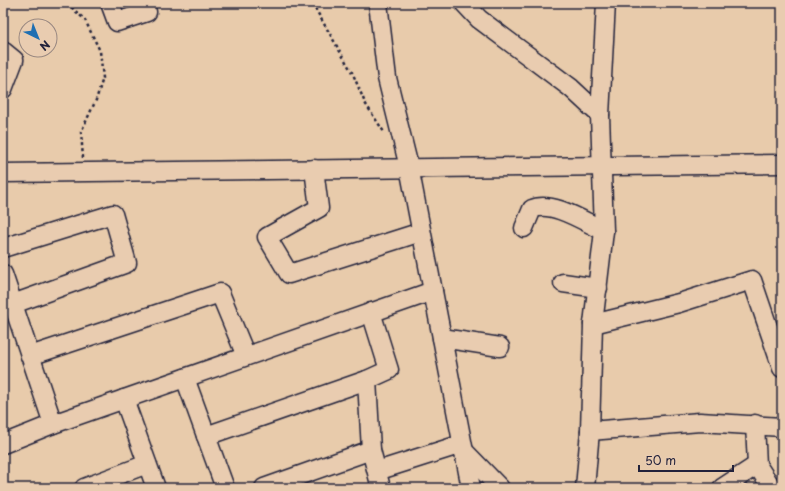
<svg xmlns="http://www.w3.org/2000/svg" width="785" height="491" font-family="'Playpen Sans',sans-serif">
	<rect width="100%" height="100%" fill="#e8cbab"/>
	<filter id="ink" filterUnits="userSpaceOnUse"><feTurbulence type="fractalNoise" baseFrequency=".025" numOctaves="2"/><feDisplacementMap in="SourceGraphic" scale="8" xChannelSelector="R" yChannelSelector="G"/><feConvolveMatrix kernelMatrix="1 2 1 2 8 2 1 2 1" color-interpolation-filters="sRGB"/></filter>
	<g filter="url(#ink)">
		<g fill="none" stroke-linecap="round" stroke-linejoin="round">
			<g stroke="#22223b" stroke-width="21">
				<g id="minor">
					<polyline points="110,3 117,22 147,12 144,3"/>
					<polyline points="378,3 387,78 409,167 471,488"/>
					<polyline points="464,3 479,19 571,88 600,115"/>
					<polyline points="3,51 14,60 3,89"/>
					<polyline points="314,169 319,208 267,237 289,274 421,232"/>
					<polyline points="3,173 782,164"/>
					<path d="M524 228 532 209C552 200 585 222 604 231"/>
					<polyline points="3,248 113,214 127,263 13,304"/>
					<polyline points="3,274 53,424"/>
					<polyline points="563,283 598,288"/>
					<polyline points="593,324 679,303 752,280 782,368"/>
					<polyline points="442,338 500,347"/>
					<polyline points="30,356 220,293 246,356"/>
					<polyline points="185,378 225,488"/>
					<polyline points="367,380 371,450 381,488"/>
					<polyline points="124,399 156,488"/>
					<polyline points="755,424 757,465"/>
					<polyline points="590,431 700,422 782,427"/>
					<polyline points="206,436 367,380 389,370 371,312"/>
					<polyline points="3,444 53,424 433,291"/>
					<polyline points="464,451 500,488"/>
					<polyline points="377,471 462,444"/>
					<polyline points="84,488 147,464"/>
					<polyline points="264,488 371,450"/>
					<polyline points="585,488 590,431 593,324 604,231 600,115 606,3"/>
					<polyline points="722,488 757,465 772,488"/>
				</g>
			</g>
			<g stroke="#22223b" stroke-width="2.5" stroke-dasharray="3 3" stroke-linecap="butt">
				<polyline points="67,3 85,20 100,51 103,78 96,100 81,132 83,158"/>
				<polyline points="312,3 353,74 365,103 384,132"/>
			</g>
			<use href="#minor" stroke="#e9ccb0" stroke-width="18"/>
		</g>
	</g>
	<rect width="785" height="491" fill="none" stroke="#e9ccb0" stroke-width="16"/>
	<rect x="8" y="8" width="769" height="475" fill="none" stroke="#22223b" stroke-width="1.5" filter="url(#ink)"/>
	<g transform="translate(38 38) rotate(137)"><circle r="19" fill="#e9ccb0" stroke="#998881"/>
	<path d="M0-3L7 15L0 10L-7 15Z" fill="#1f6fb2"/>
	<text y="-6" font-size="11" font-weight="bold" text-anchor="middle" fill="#22223b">N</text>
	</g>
	<path d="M639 465v6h94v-6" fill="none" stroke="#22223b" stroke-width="2"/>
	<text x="645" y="465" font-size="12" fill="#22223b" stroke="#e9ccb0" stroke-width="3" paint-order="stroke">50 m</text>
</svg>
